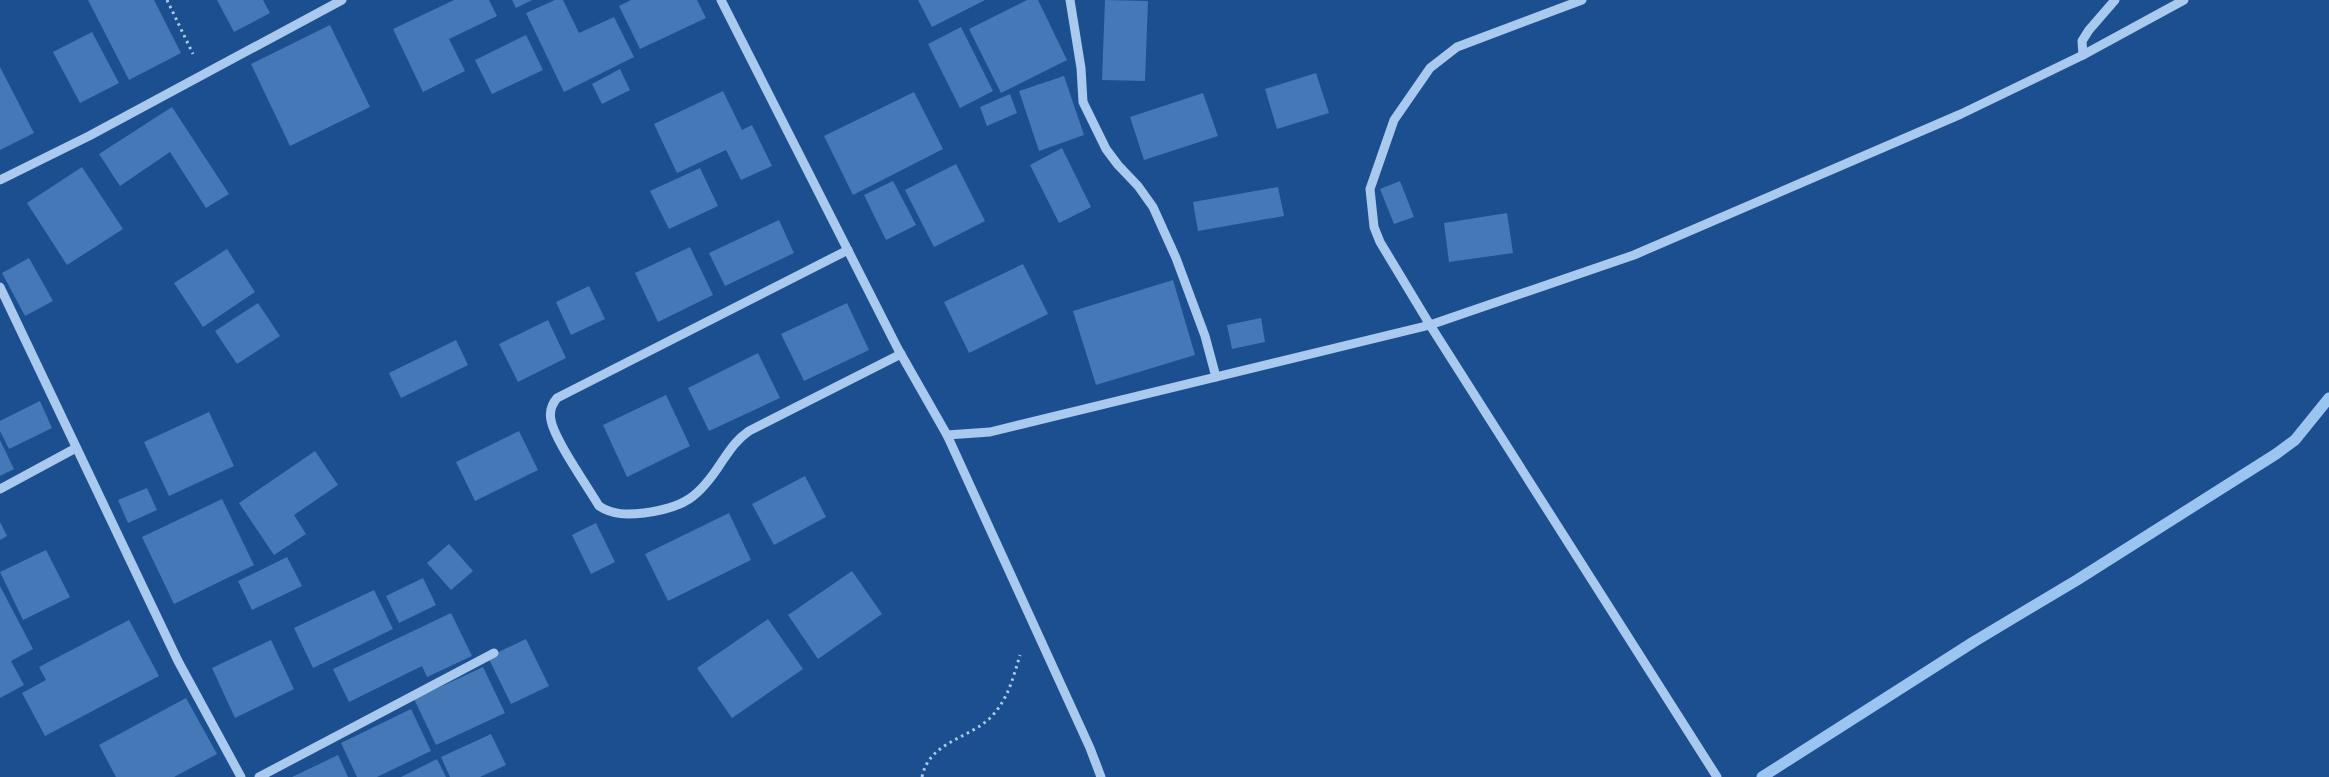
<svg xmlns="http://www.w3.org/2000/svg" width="2329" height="777" font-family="Signika,sans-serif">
	<rect width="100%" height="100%" fill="#1b4f8f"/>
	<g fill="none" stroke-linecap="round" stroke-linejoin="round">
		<polyline stroke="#9cc4f0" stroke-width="11" points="1762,777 1975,641 2077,580 2276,454 2295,440 2329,398"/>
	</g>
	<g fill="#4478b7">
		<polygon points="88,0 154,0 181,53 129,80"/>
		<polygon points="217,0 263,0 270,13 234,32"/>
		<polygon points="454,0 489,0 497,16 449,39 465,71 423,92 393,29"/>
		<polygon points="512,0 532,0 516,8"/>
		<polygon points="555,0 563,0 579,33 614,17 634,57 564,92 526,13"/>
		<polygon points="631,0 697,0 706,18 640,49 619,6"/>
		<polygon points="918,0 985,0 932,27"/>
		<polygon points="1027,0 1038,0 1067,60 1001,93 969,29"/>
		<polygon points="1105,0 1148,1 1145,81 1102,80"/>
		<polygon points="330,25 370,107 290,146 251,64"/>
		<polygon points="961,27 993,91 960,108 928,44"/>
		<polygon points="92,32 119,83 80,103 53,52"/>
		<polygon points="526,35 543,70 492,94 475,60"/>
		<polygon points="0,67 34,133 0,150"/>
		<polygon points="620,69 630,90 602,104 592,84"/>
		<polygon points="1316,73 1329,113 1277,129 1265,89"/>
		<polygon points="1064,76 1084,135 1039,151 1019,91"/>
		<polygon points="723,91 742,130 752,125 772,166 741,180 726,150 677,173 654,124"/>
		<polygon points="914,92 943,149 853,195 824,136"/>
		<polygon points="1203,93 1218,136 1144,160 1130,117"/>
		<polygon points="1010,94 1017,113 987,126 980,107"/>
		<polygon points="172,107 229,194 206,208 170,152 120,186 99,154"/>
		<polygon points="1062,148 1091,207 1059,223 1030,165"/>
		<polygon points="956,164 985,221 934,247 905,190"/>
		<polygon points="82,167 123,229 67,265 27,203"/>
		<polygon points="700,168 718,206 669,229 650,191"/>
		<polygon points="893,181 916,225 886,240 864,195"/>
		<polygon points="1400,181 1414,217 1394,224 1380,189"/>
		<polygon points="1278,187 1284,216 1198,231 1193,202"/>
		<polygon points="1507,213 1513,253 1449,262 1444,223"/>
		<polygon points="779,220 794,253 725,286 709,253"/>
		<polygon points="690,247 713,295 658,322 635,273"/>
		<polygon points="227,249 255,292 203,327 174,283"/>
		<polygon points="29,258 53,301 25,316 2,273"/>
		<polygon points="1023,264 1048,314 969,353 944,302"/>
		<polygon points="1173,280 1195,355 1096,385 1073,311"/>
		<polygon points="589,286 605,319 571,335 556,302"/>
		<polygon points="258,303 280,336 237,364 215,331"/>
		<polygon points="847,303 869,350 804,381 781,334"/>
		<polygon points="1261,318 1265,342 1232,349 1227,325"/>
		<polygon points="548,320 566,358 518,382 499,344"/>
		<polygon points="456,340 468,365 401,398 389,373"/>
		<polygon points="758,353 780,398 709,431 688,388"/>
		<polygon points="666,395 690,446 627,477 603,425"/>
		<polygon points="40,401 52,428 9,449 0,431 0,421"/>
		<polygon points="209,412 234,466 169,496 144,442"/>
		<polygon points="519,431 538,470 475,501 456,462"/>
		<polygon points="0,440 14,469 0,476"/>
		<polygon points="315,451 338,485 294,515 306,534 274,555 239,503"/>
		<polygon points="805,476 826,517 774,545 752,504"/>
		<polygon points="147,488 157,510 128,523 118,500"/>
		<polygon points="222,499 254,565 174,604 142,537"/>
		<polygon points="729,513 751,560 668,601 645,554"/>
		<polygon points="0,522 7,536 0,540"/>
		<polygon points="596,523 615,562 591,574 572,535"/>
		<polygon points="449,544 473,571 451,590 427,563"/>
		<polygon points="46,550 70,597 23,620 0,572"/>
		<polygon points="287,557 302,586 252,610 238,581"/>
		<polygon points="852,571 882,614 818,659 788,615"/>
		<polygon points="423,578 436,605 399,623 386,596"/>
		<polygon points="0,586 33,649 11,661 24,685 0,698"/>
		<polygon points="374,590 393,629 313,668 294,628"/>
		<polygon points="451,613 472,656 427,677 422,666 349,702 333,669"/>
		<polygon points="768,619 803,669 732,718 697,668"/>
		<polygon points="129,620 159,676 45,736 22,693 46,680 39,667"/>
		<polygon points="526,639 549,686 511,704 488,657"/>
		<polygon points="271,640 294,689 235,718 212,668"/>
		<polygon points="483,667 505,713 436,745 414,699"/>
		<polygon points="186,698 217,754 174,777 116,777 99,745"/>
		<polygon points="411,709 431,751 377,777 357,777 341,743"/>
		<polygon points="491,734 506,765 480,777 450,777 441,757"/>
		<polygon points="338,755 348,777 292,777"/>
		<polygon points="437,759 446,777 401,777"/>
	</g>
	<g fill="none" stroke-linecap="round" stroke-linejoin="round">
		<g stroke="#a9c9ee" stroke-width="3" stroke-dasharray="2.5 4" stroke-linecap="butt">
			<polyline points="167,0 193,54"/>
			<path d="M922 777C929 742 968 739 990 718 1008 700 1013 678 1020 655"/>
		</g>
		<g stroke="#a9c9ee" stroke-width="9">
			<polyline points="721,0 898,349 947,435 1090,748 1101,777"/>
			<polyline points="1070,0 1081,68 1083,102 1106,149 1118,165 1138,186 1153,207 1176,258 1205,336 1216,377"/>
			<polyline points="1582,0 1457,47 1430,68 1394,120 1370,189 1374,227 1380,242 1430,325 1717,777"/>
			<polyline points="2083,55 2082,41 2089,30 2115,0"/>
			<polyline points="0,180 89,136 342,0"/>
			<path d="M848 250 557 398C552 404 549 411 551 420 554 439 588 487 599 506 613 515 627 515 644 513 684 508 699 497 721 463 730 450 736 440 749 431L901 354"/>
			<polyline points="0,287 178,661 241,777"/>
			<polyline points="947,435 990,432 1430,325 1634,255 1961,114 2083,55 2184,0"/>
			<polyline points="0,489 76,448"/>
			<polyline points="259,777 494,653"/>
		</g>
	</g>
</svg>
